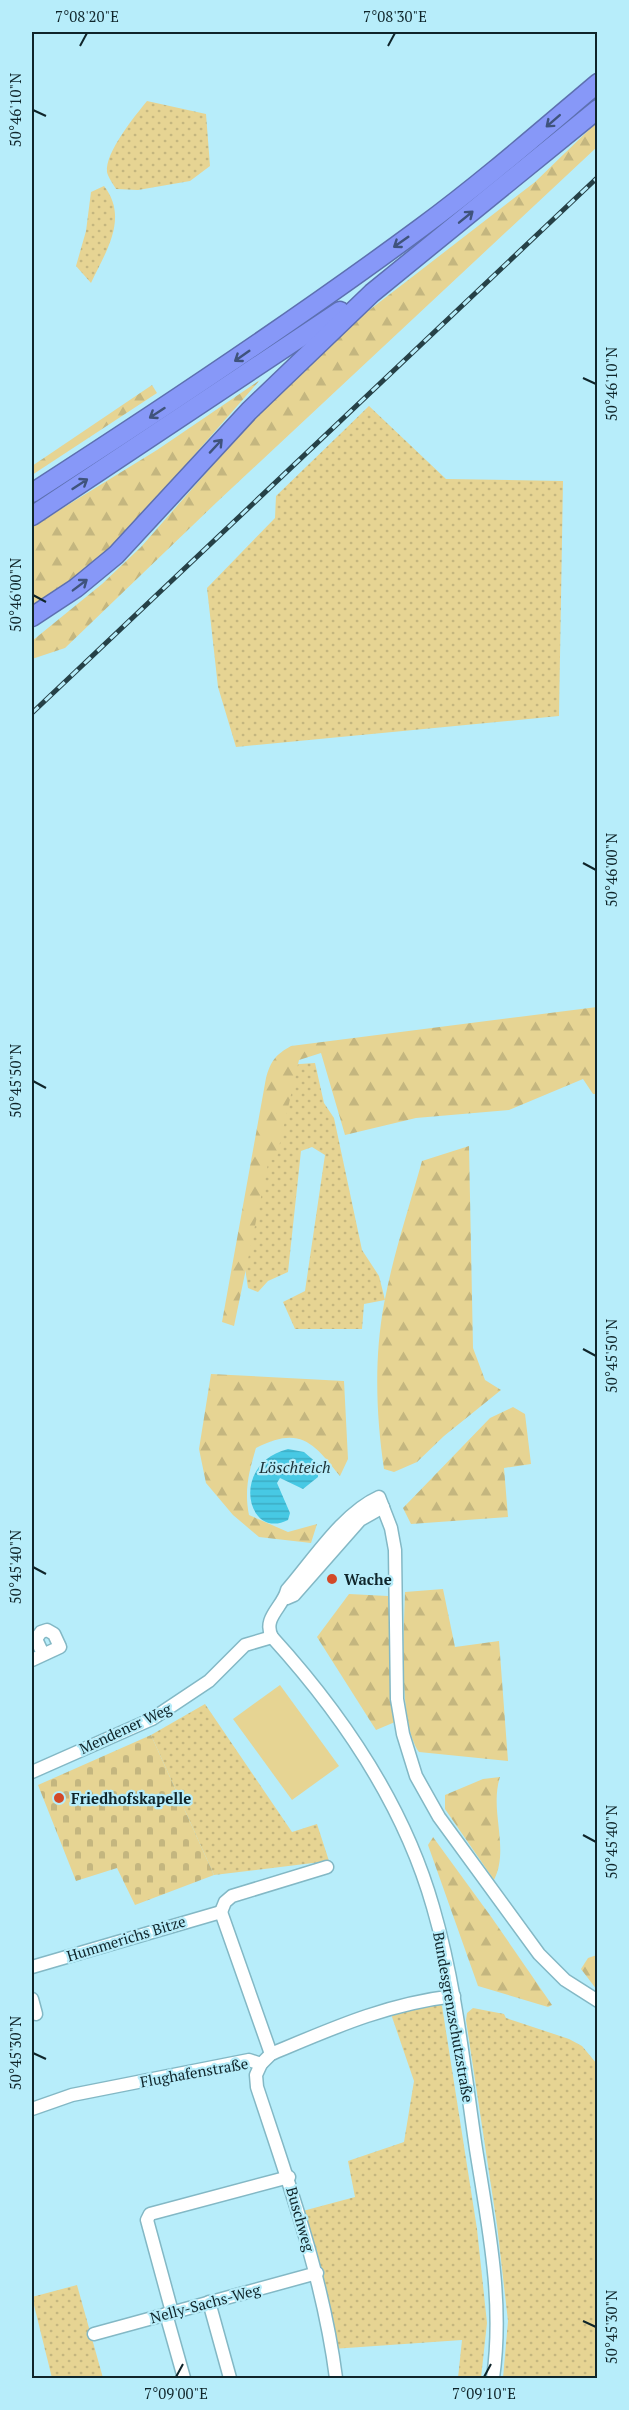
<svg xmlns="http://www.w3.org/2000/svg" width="629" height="2410" font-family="'PT Serif',serif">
	<defs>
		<pattern id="grass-dots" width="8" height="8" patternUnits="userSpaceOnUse" patternTransform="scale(1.5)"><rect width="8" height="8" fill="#e6d493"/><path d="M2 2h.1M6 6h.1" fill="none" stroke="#c4b67f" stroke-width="1.8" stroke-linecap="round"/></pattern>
		<pattern id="forest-firs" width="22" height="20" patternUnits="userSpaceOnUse" patternTransform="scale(1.5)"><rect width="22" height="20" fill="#e6d493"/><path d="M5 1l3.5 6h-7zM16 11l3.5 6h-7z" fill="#c4b67f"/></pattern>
		<pattern id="cemetery-stones" width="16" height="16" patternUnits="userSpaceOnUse" patternTransform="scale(1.5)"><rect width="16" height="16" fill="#e6d493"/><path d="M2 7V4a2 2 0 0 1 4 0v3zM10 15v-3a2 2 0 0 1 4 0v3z" fill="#c4b67f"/></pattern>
		<pattern id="water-rules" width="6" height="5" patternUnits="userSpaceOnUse" patternTransform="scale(1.5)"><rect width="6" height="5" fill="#47c9e4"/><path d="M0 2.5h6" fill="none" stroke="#3dacc4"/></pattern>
	</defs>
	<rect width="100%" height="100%" fill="#b7edfa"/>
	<g fill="url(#grass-dots)">
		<path d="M147 101 206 114 210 166 190 181 138 190 116 189C113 184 108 177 107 172 105 152 135 116 147 101Z"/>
		<path d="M104 186C129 218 106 251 91 283L76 266 86 231 91 192Z"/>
		<polygon points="369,406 446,479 563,481 559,716 236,747 218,687 207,588 275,518 276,496"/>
		<polygon points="315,1063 324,1103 334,1118 362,1250 379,1276 385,1300 364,1304 362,1329 295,1329 283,1302 305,1291 325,1155 312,1147 301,1151 288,1272 268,1281 258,1292 248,1288 244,1261 285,1065"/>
		<polygon points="205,1704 292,1832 317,1824 329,1861 214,1875 151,1735"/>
		<polygon points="437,2001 442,2006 477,2229 487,2323 481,2378 458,2378 462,2340 332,2349 299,2212 355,2197 348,2161 404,2142 414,2081 391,2014"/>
		<polygon points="473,2008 504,2014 506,2018 569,2039 582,2046 597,2064 597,2378 503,2378 508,2321 497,2225 466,2020 467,2013"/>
		<polygon points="77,2285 103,2378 52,2378 32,2297"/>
	</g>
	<g fill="url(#forest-firs)">
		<polygon points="597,122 597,147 217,502 65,648 32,659 32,641 102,584 141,547 263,408 350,325 535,182"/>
		<polygon points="260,380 119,541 88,569 32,608 32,527 157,450"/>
		<polygon points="152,385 157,393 32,475 32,466"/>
		<path d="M597 1007V1094H593L583 1079 509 1110 416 1118 345 1135 321 1053 299 1060 276 1160 269 1159 234 1326 222 1322 266 1078C271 1061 275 1055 291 1046Z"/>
		<path d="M469 1146 473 1348 485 1380 501 1390 444 1436 417 1462 394 1472 384 1469C376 1415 374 1358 384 1304 393 1255 409 1208 422 1161Z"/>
		<path d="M211 1374 344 1381 348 1459 340 1476C314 1443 300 1425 256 1448 249 1471 244 1491 249 1515L288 1532 317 1524 311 1543 259 1537 233 1515 206 1483 199 1449Z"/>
		<polygon points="513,1407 525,1414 531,1464 504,1468 508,1517 411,1524 403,1508 490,1418"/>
		<path d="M443 1589 455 1647 499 1641 508 1761 419 1752C398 1722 404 1631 405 1592Z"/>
		<polygon points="349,1594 388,1596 395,1722 376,1730 317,1637"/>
		<path d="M500 1777C489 1811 510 1848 494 1880L445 1809V1795L483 1779Z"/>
		<polygon points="433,1837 492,1918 552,2005 548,2007 478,1986 428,1845"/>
		<polygon points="597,1955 598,1955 597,1990 581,1969 588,1958"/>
	</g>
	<polygon fill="url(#cemetery-stones)" points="151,1735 214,1875 135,1905 117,1868 76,1881 38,1785"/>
	<polygon fill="#e6d493" points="280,1685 339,1766 292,1800 233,1719"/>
	<path fill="url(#water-rules)" d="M288 1449 304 1452 318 1464V1477L303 1489 280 1478 277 1483 290 1513 288 1520C247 1541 229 1464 288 1449Z"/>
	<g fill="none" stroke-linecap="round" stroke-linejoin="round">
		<g stroke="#83b8c5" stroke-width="15">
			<g id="minor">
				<polyline points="287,1598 294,1595 360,1520 383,1507"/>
				<polyline points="32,1660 60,1647 54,1634 47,1630 41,1632 36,1639 43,1654"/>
				<polyline points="32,1772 152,1719 209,1681 245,1645 272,1637"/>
				<polyline points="221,1912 225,1902 232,1896 327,1867"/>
				<polyline points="32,1967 221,1912 271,2054"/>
				<polyline points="32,1999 36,2014"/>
				<path d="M261 2064 256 2075 257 2087C289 2184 323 2277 336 2378"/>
				<path d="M32 2109 72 2095 249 2060 261 2064 271 2054C333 2028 386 2004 454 1996"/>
				<polyline points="209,2302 230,2378"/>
				<polyline points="172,2312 147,2220 150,2214 289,2177"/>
				<polyline points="166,2314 184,2378"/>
				<polyline points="94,2334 317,2273"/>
				<path d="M493 2378C504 2301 488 2225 476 2149 464 2068 456 1986 433 1907 404 1805 342 1714 272 1637 262 1618 283 1607 287 1590 313 1560 343 1513 379 1497L391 1528 395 1550 397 1699 403 1734 416 1776 439 1817 539 1954 565 1980 598 2001"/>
			</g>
		</g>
		<g stroke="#5d70b0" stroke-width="21">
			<g id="highway">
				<path d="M32 493C164 408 295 321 422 227 483 182 540 132 598 83"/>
				<polyline points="32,516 340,311"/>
				<polyline points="32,617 76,588 116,555 249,411 372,293 598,109"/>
			</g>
		</g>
		<use href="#minor" stroke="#fff" stroke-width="12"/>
		<use href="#highway" stroke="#8798f8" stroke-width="18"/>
		<g stroke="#264147" stroke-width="5">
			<polyline id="rail" points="32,713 598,177"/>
		</g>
		<use href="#rail" stroke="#b7edfa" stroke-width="3" stroke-dasharray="9" stroke-linecap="butt"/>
	</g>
	<defs><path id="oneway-shaft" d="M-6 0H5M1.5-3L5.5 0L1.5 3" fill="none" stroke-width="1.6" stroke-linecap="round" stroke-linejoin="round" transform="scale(1.5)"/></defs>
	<g stroke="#3f537c">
		<use href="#oneway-shaft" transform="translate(553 121) rotate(139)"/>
		<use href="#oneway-shaft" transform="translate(466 217) rotate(-39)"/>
		<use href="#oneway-shaft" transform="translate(401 242) rotate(145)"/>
		<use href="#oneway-shaft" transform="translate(242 356) rotate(145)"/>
		<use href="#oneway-shaft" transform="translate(157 413) rotate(147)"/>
		<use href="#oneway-shaft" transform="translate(216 446) rotate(-47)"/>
		<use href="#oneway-shaft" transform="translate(80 484) rotate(-33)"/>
		<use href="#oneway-shaft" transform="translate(80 585) rotate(-37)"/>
	</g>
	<path fill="none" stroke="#0f252a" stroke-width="2" d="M80 46 87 33M388 46 395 33M33 110 46 116M583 378 596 384M33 595 46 602M583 863 596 870M33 1081 46 1088M583 1349 596 1356M33 1567 46 1574M583 1835 596 1842M33 2053 46 2059M583 2321 596 2327M176 2377 183 2364M484 2377 491 2364"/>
	<g fill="#d34928" stroke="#b7edfa" stroke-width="2">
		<circle cx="332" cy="1579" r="6"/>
		<circle cx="59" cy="1798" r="6"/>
	</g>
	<g text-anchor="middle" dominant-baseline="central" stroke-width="4.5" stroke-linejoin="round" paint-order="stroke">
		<g font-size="15" font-weight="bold" fill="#0f252a" stroke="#b7edfa" text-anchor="start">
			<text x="344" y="1579">Wache</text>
			<text x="71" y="1798">Friedhofskapelle</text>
		</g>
		<g font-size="15" fill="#0f252a" stroke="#b7edfa">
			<text transform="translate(125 1728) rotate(-25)">Mendener Weg</text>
			<text transform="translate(126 1938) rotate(-17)">Hummerichs Bitze</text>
			<text transform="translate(454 2017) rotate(80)">Bundesgrenzschutzstraße</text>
			<text transform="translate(194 2072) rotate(-10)">Flughafenstraße</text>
			<text transform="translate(301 2219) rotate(74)">Buschweg</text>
			<text transform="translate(205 2303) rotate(-15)">Nelly-Sachs-Weg</text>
		</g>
		<g font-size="16" font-style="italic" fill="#1a3035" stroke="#b7edfa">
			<text x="295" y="1467">Löschteich</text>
		</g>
	</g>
	<rect width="629" height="2410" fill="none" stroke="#b7edfa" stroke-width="66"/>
	<rect x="33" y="33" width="563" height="2344" fill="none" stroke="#0f252a" stroke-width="2"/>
	<g font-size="15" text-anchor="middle" fill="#0f252a">
		<text x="87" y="22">7°08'20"E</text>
		<text x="395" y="22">7°08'30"E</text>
		<text transform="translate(16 110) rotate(-90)" y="5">50°46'10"N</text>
		<text transform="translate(612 384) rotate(-90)" y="5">50°46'10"N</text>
		<text transform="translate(16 595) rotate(-90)" y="5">50°46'00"N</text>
		<text transform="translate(612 870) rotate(-90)" y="5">50°46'00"N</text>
		<text transform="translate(16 1081) rotate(-90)" y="5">50°45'50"N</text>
		<text transform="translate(612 1356) rotate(-90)" y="5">50°45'50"N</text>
		<text transform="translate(16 1567) rotate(-90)" y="5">50°45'40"N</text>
		<text transform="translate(612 1842) rotate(-90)" y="5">50°45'40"N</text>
		<text transform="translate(16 2053) rotate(-90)" y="5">50°45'30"N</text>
		<text transform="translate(612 2327) rotate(-90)" y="5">50°45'30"N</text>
		<text x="176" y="2399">7°09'00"E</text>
		<text x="484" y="2399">7°09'10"E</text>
	</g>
</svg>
